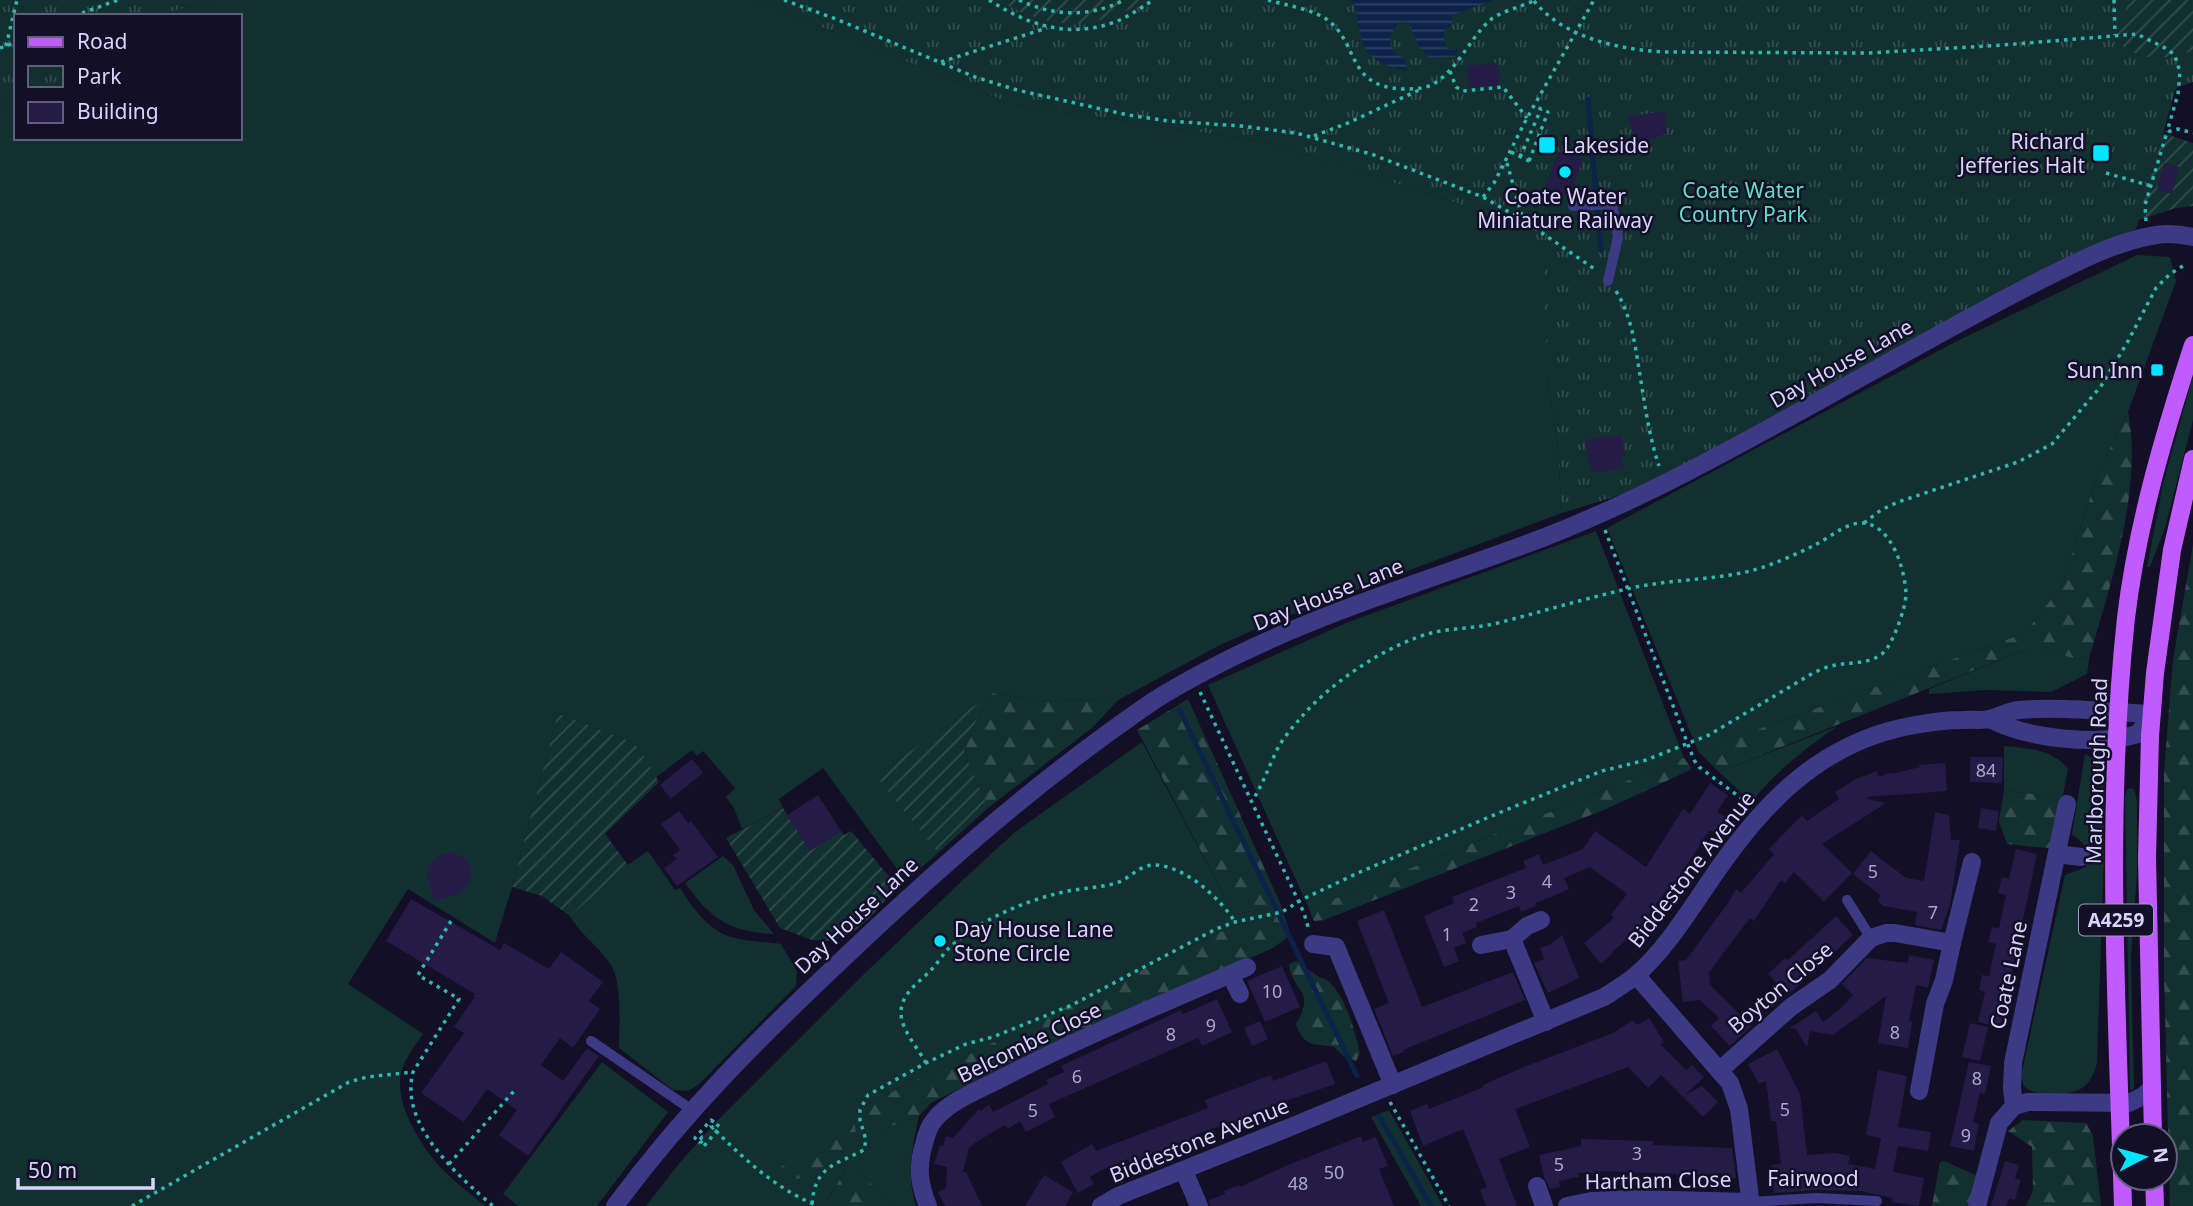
<svg xmlns="http://www.w3.org/2000/svg" width="2193" height="1206" font-family="'Noto Sans',sans-serif">
	<defs>
		<pattern id="forest-firs" width="22" height="20" patternUnits="userSpaceOnUse" patternTransform="scale(1.75)"><rect width="22" height="20" fill="#12302f"/><path d="M5 1l3.5 6h-7zM16 11l3.5 6h-7z" fill="#344d4e"/></pattern>
		<pattern id="park-tufts" width="24" height="20" patternUnits="userSpaceOnUse" patternTransform="scale(1.75)"><rect width="24" height="20" fill="#12302f"/><path d="M3 7l-1-3M5 7V3M7 7l1-3M15 17l-1-3M17 17v-4M19 17l1-3" fill="none" stroke="#344d4e"/></pattern>
		<pattern id="garden-furrows" width="10" height="10" patternUnits="userSpaceOnUse" patternTransform="scale(1.75)"><rect width="10" height="10" fill="#12302f"/><path d="M-1 1l2-2M0 10L10 0M9 11l2-2" fill="none" stroke="#344d4e"/></pattern>
		<pattern id="water-rules" width="6" height="5" patternUnits="userSpaceOnUse" patternTransform="scale(1.75)"><rect width="6" height="5" fill="#0c2248"/><path d="M0 2.5h6" fill="none" stroke="#2f4163"/></pattern>
	</defs>
	<rect width="100%" height="100%" fill="#130f26"/>
	<g fill="#12302f">
		<path d="M214 0H749L772 7 1012 104 1267 142 1457 203 1543 244 1549 392 1557 438 1562 513 1272 622 1220 645 1118 700 1047 701 992 693 877 776 938 853 906 881 823 768 779 799 783 808 742 829 734 808 726 797 735 788 703 751 697 756 692 750 655 778 639 748 629 741 558 713 512 887 495 943 408 889 348 984 423 1034C413 1048 400 1065 400 1083 399 1111 424 1150 443 1170 456 1183 471 1194 485 1206H0V110L16 87V138H240V16H155Z"/>
		<polygon points="2137,255 2170,257 2176,281 2128,412 2098,473 2062,585 2025,633 1698,751 1607,528 1957,341"/>
		<polygon points="2193,376 2193,420 2165,528 2150,567 2147,567 2163,484"/>
		<polygon points="1596,531 1684,758 1309,909 1208,685 1346,623"/>
		<polygon points="2032,647 2077,659 2090,655 2087,674 2051,692 1987,690 1929,694 1929,689"/>
		<path d="M1838 726C1804 749 1778 770 1751 802L1719 772Z"/>
		<path d="M1142 742 1234 914 1281 906 1283 913 1233 926 863 1106 876 1132 919 1116C912 1148 906 1175 916 1206H892L857 1169H846L828 1198 838 1206H646L677 1166 716 1122 862 976 966 877 1015 832Z"/>
		<path d="M2004 746C2029 749 2052 748 2068 769L2062 800 2035 794 2004 791Z"/>
		<path d="M2085 754 2099 762 2103 770 2104 852 2097 1063C2094 1074 2090 1084 2079 1090 2068 1095 2033 1097 2025 1087 2023 1085 2022 1079 2021 1076L2065 875 2086 867 2089 849 2072 834Z"/>
		<polygon points="2130,788 2134,789 2137,801 2137,874 2131,957 2134,1087 2132,1091 2130,1089 2125,795 2127,790"/>
		<path d="M648 851 675 890 680 888C692 907 708 930 731 937 747 942 765 941 781 944L797 971 796 986 698 1085 688 1091 673 1090 619 1048C619 1025 623 980 609 962 597 945 580 934 570 916L620 870Z"/>
		<path d="M723 856 733 865 754 910 774 934C729 932 711 919 685 883Z"/>
		<polygon points="602,1062 668,1112 597,1206 518,1206 503,1194"/>
		<polygon points="1389,1110 1443,1206 1421,1206 1371,1117"/>
	</g>
	<g fill="url(#forest-firs)">
		<path d="M2128 412C2143 487 2111 583 2090 655L2077 659 2032 647 1719 772 1698 751 2025 633 2062 585 2098 473Z"/>
		<polygon points="2193,544 2193,1206 2170,1206 2164,975 2164,772 2173,660"/>
		<polygon points="992,693 1047,701 1118,700 1093,727 988,808 964,752 974,725"/>
		<polygon points="1188,699 1281,905 1281,906 1234,914 1137,730"/>
		<polygon points="1684,758 1691,768 1688,771 1606,809 1324,920 1314,921 1309,909"/>
		<polygon points="2004,791 2035,794 2062,800 2057,841 2048,848 2007,844 1999,821"/>
		<polygon points="1283,913 1289,929 1287,938 1271,949 1018,1059 931,1103 919,1116 876,1132 867,1131 862,1119 863,1106 1233,926"/>
		<path d="M1296 961C1304 966 1311 972 1319 977 1323 979 1325 978 1329 982 1347 998 1354 1030 1360 1053L1356 1061 1342 1055 1334 1047C1312 1043 1305 1048 1296 1024 1317 990 1292 992 1289 964Z"/>
		<polygon points="852,1111 856,1133 852,1144 819,1172 797,1179 780,1168"/>
		<polygon points="2023,1120 2086,1123 2093,1136 2101,1206 2026,1206 2033,1190 2032,1147 2008,1131"/>
		<polygon points="1944,1161 1978,1176 1970,1206 1932,1206 1940,1162"/>
		<polygon points="846,1169 857,1169 892,1206 838,1206 828,1199"/>
	</g>
	<g fill="url(#park-tufts)">
		<polygon points="0,0 214,0 155,16 16,16 16,87 0,110"/>
		<polygon points="749,0 2193,0 2193,82 2176,88 2136,229 2057,262 1643,488 1562,513 1557,438 1549,392 1543,279 1543,244 1457,203 1267,142 1012,104 772,7"/>
	</g>
	<g fill="url(#garden-furrows)">
		<path d="M998 0H1147C1093 31 1052 31 998 0Z"/>
		<polygon points="2129,0 2193,0 2193,51 2158,59 2138,55 2115,42"/>
		<polygon points="2163,133 2193,143 2193,206 2176,208 2138,220"/>
		<polygon points="992,693 974,725 964,752 988,808 938,853 876,776"/>
		<polygon points="558,713 629,741 639,748 659,782 605,834 628,865 570,916 542,896 512,887"/>
		<polygon points="783,808 810,850 841,831 844,835 851,831 897,886 870,918 854,931 843,937 829,941 812,940 780,928 726,838"/>
	</g>
	<path fill="url(#water-rules)" d="M1348 0H1494L1452 15V25L1445 29 1443 38 1448 49H1459L1455 57 1430 58 1419 47 1409 23 1399 22C1387 37 1386 49 1405 59L1407 70 1404 71C1355 55 1365 48 1354 2Z"/>
	<g fill="none" stroke-linecap="round" stroke-linejoin="round">
		<g stroke="#0c2248" stroke-width="5">
			<polyline points="1588,99 1601,250"/>
			<polyline points="1179,709 1357,1076"/>
			<polyline points="1379,1116 1431,1206"/>
		</g>
	</g>
	<g fill="#241b47">
		<polygon points="1498,63 1500,85 1469,88 1467,66"/>
		<polygon points="1664,111 1667,133 1638,145 1627,117"/>
		<polygon points="1559,151 1583,160 1569,197 1545,187"/>
		<polygon points="2164,163 2179,167 2172,194 2157,190"/>
		<polygon points="1621,435 1625,456 1621,457 1623,468 1591,473 1585,440"/>
		<polygon points="1970,757 2003,757 2002,783 1970,782"/>
		<polygon points="692,759 703,773 671,799 660,785"/>
		<polygon points="1945,763 1947,791 1867,797 1867,799 1886,803 1822,844 1852,873 1824,902 1794,872 1785,883 1781,880 1754,921 1750,918 1724,952 1709,973 1710,985 1752,1026 1730,1046 1711,1026 1719,1018 1700,1000 1683,1002 1678,961 1686,960 1728,903 1736,889 1741,893 1774,854 1769,849 1802,815 1807,821 1839,799 1835,792 1856,779 1877,771 1879,777 1891,772 1891,774 1920,767 1919,765"/>
		<polygon points="1710,783 1728,795 1717,812 1725,817 1715,833 1710,830 1672,887 1670,886 1634,933 1612,952 1613,953 1601,964 1584,943 1614,918 1611,915 1627,894 1590,867 1564,878 1569,889 1547,899 1545,897 1546,899 1535,903 1536,906 1521,912 1519,906 1476,923 1477,927 1462,933 1466,943 1454,948 1459,961 1444,967 1424,916 1454,903 1452,897 1526,868 1523,861 1539,854 1543,865 1583,849 1595,831 1646,867 1683,809 1690,814"/>
		<polygon points="818,795 841,831 810,851 787,815"/>
		<polygon points="1981,808 1999,811 1996,831 1978,828"/>
		<polygon points="679,811 688,823 691,821 718,857 677,886 664,868 677,859 673,855 680,850 661,824"/>
		<polygon points="1935,812 1949,815 1951,840 1960,840 1950,905 1941,930 1915,925 1917,912 1883,906 1878,901 1880,895 1853,874 1871,851 1906,878 1924,881"/>
		<polygon points="2016,849 2037,854 2000,1027 1978,1022 1985,992 1979,990 1982,975 1989,976 1996,944 1988,942 1992,927 1999,928 2006,895 1998,893 2002,877 2009,879"/>
		<polygon points="451,852 465,858 469,864 471,879 464,891 458,894 434,901 427,876 428,868 437,856"/>
		<polygon points="411,899 500,950 504,943 549,969 561,952 603,982 589,1001 600,1009 573,1048 560,1038 541,1065 563,1081 587,1048 599,1056 528,1156 499,1135 517,1110 487,1089 464,1122 421,1093 464,1033 454,1027 475,997 473,996 475,994 386,941"/>
		<polygon points="1384,910 1422,1007 1513,972 1525,1000 1403,1050 1404,1052 1393,1056 1374,1009 1389,1003 1357,921"/>
		<polygon points="1836,916 1853,935 1788,995 1768,974 1785,958 1788,960"/>
		<polygon points="1562,935 1579,978 1548,993 1534,963 1544,959 1540,948 1551,944"/>
		<polygon points="1909,955 1934,960 1928,988 1916,985 1909,1021 1912,1022 1908,1048 1878,1043 1886,996 1833,1035 1810,1031 1807,1048 1796,1029 1790,1028 1816,1011 1823,1022 1840,1009 1853,995 1842,984 1867,958 1908,963"/>
		<polygon points="1282,966 1300,1007 1265,1022 1247,981"/>
		<polygon points="1217,999 1232,1032 1202,1046 1198,1038 1049,1104 1055,1117 1026,1132 1020,1121 1008,1129 1005,1125 973,1144 969,1148 963,1172 966,1172 982,1206 945,1206 938,1192 946,1188 947,1167 934,1164 940,1145 943,1146 946,1136 953,1138 979,1109 980,1111 989,1105 993,1112 1048,1084 1046,1080 1064,1072 1061,1066 1181,1010 1183,1014"/>
		<polygon points="1649,1018 1664,1042 1660,1044 1686,1070 1692,1065 1704,1077 1685,1095 1702,1086 1718,1102 1703,1117 1661,1075 1648,1088 1628,1067 1515,1109 1530,1147 1499,1159 1517,1206 1486,1206 1480,1190 1487,1187 1463,1129 1423,1146 1410,1111 1427,1104 1429,1109 1484,1087 1483,1085 1519,1069 1613,1033 1633,1020 1637,1025"/>
		<polygon points="1260,1021 1268,1039 1252,1046 1244,1028"/>
		<polygon points="1970,1023 1988,1027 1980,1061 1962,1057"/>
		<polygon points="1777,1049 1800,1094 1807,1155 1835,1153 1850,1156 1848,1164 1875,1169 1881,1138 1866,1135 1878,1070 1907,1076 1898,1127 1931,1132 1928,1151 1898,1146 1893,1172 1924,1178 1919,1206 1892,1202 1893,1198 1860,1191 1817,1190 1774,1193 1771,1165 1781,1164 1776,1121 1771,1121 1766,1081 1759,1084 1748,1064"/>
		<polygon points="1326,1061 1335,1084 1266,1108 1269,1116 1233,1130 1229,1122 1196,1135 1199,1143 1167,1156 1167,1154 1131,1167 1128,1159 1102,1170 1090,1177 1094,1184 1078,1193 1061,1162 1092,1144 1096,1151 1208,1108 1205,1100 1271,1075 1273,1081"/>
		<polygon points="1969,1062 1991,1066 1985,1094 1980,1093 1973,1122 1979,1124 1974,1151 1950,1146"/>
		<polygon points="1361,1136 1363,1142 1376,1137 1388,1166 1379,1169 1394,1206 1210,1206 1209,1200 1225,1194 1224,1191 1239,1185 1240,1187 1288,1165"/>
		<polygon points="1581,1139 1653,1141 1653,1145 1732,1148 1736,1178 1722,1180 1721,1173 1689,1177 1677,1177 1677,1174 1596,1171 1596,1173 1578,1173 1579,1177 1559,1181 1560,1187 1550,1189 1544,1177 1539,1155 1581,1146"/>
		<polygon points="2005,1161 2019,1165 2015,1178 2021,1180 2017,1192 2015,1200 2009,1199 2006,1206 1991,1206"/>
		<polygon points="1044,1175 1073,1192 1065,1206 1025,1206"/>
	</g>
	<g fill="none" stroke-linecap="round" stroke-linejoin="round">
		<g stroke="#2fb8b0" stroke-width="3.5" stroke-dasharray="3.5 5" stroke-linecap="butt">
			<polyline points="784,0 836,19 975,77 1017,90 1128,115 1169,121 1241,126 1296,133 1371,154 1483,197 1523,220 1596,270"/>
			<path d="M989 0C1028 25 1069 39 1115 22 1129 17 1141 7 1154 0"/>
			<path d="M1019 0C1052 16 1090 18 1124 0"/>
			<path d="M1268 0C1285 5 1316 10 1329 21 1359 45 1347 87 1403 89 1414 89 1426 89 1435 83 1458 68 1468 42 1487 23 1498 11 1520 8 1535 0"/>
			<polyline points="2114,0 2115,35"/>
			<path d="M1534 1C1564 38 1618 49 1663 52L1869 53 2003 45 2137 34 2169 50 2175 56 2180 72 2178 94 2167 132"/>
			<polyline points="74,16 118,0"/>
			<polyline points="6,46 17,0"/>
			<polyline points="0,48 16,42"/>
			<polyline points="941,62 1047,28"/>
			<polyline points="1450,71 1456,87 1463,91 1503,87 1527,118"/>
			<polyline points="1314,136 1348,123 1419,90"/>
			<polyline points="1511,152 1531,162"/>
			<polyline points="1520,157 1541,109"/>
			<polyline points="1529,161 1548,112 1534,106"/>
			<polyline points="1507,163 1523,220"/>
			<polyline points="2106,173 2151,186"/>
			<polyline points="1483,197 1494,183 1527,118 1594,0"/>
			<polyline points="2146,221 2145,205 2167,132 2178,129 2193,133"/>
			<path d="M1616 291C1632 317 1635 345 1640 375 1645 406 1649 436 1659 466"/>
			<polyline points="1864,523 1881,510 1898,502 2018,462 2052,444 2101,386 2127,343 2156,288 2170,274 2186,264"/>
			<polyline points="1605,530 1694,760 1699,767 1749,804"/>
			<polyline points="1200,692 1304,913 1309,930"/>
			<path d="M451 921 418 975 459 999 413 1072C399 1124 457 1175 493 1206"/>
			<path d="M926 1063C918 1048 900 1029 901 1011 902 992 921 981 932 969 938 963 943 954 949 948 981 919 1022 902 1063 892 1081 888 1099 888 1116 883 1130 879 1138 865 1154 865 1184 865 1220 898 1235 922"/>
			<polyline points="1390,1102 1449,1206"/>
			<polygon points="711,1120 714,1122 711,1126 713,1128 716,1124 720,1127 704,1146 700,1143 704,1139 702,1137 699,1141 695,1138"/>
			<path d="M716 1131C746 1161 778 1190 818 1206"/>
			<polyline points="449,1164 514,1091"/>
			<path d="M812 1204C815 1166 835 1165 864 1150L866 1140 860 1120V1110L868 1095 926 1063 966 1044 993 1037 1072 1005 1216 929 1235 922 1282 912 1303 899 1360 872 1501 812 1602 771 1646 760 1709 735 1813 673C1818 671 1823 668 1828 667 1846 661 1868 666 1883 653 1893 644 1906 607 1906 594 1905 570 1892 525 1863 523 1847 522 1829 538 1815 545 1792 556 1767 568 1741 573 1706 580 1671 580 1636 587 1590 597 1544 611 1498 623 1477 628 1456 628 1435 632 1389 643 1329 683 1299 720 1290 730 1280 742 1275 754 1267 771 1262 786 1252 801"/>
			<polyline points="132,1206 349,1082 367,1077 413,1072"/>
		</g>
		<g stroke="#3d3a85" stroke-width="10">
			<polyline points="1573,206 1612,204 1618,237 1608,281"/>
			<polyline points="1847,900 1871,938"/>
			<polyline points="591,1041 692,1110"/>
			<polyline points="1751,1202 1817,1198 1877,1201"/>
		</g>
		<g stroke="#3d3a85" stroke-width="18">
			<polyline points="2057,854 2081,857"/>
			<polyline points="1512,939 1546,1022"/>
			<polyline points="1952,943 1972,862"/>
			<polyline points="1313,944 1336,947"/>
			<polyline points="1481,945 1512,939 1527,926 1541,920"/>
			<polyline points="1336,947 1393,1085"/>
			<polyline points="1230,974 1240,994"/>
			<polyline points="1636,975 1730,1083 1739,1109 1751,1206"/>
			<polyline points="1720,1070 1791,1007 1830,980 1871,938 1886,933 1895,933 1952,943 1944,980 1935,1004 1919,1091"/>
			<polyline points="2014,1106 2012,1088 2013,1063 2067,804"/>
			<polyline points="1184,1171 1199,1206"/>
			<polyline points="1537,1186 1544,1206"/>
			<path d="M615 1206C685 1111 761 1036 846 956 943 864 1042 777 1152 702 1179 684 1207 670 1235 656 1335 607 1442 576 1545 537 1645 498 1739 445 1833 393 1899 357 1965 319 2033 284 2071 265 2113 242 2156 235 2168 233 2180 234 2193 237"/>
			<path d="M928 1206C919 1184 917 1167 924 1144 926 1135 929 1126 935 1119 950 1101 977 1091 998 1080 1079 1038 1164 1003 1247 967"/>
			<path d="M1101 1206 1118 1196 1293 1126 1604 997C1615 990 1625 984 1635 976 1675 942 1705 883 1738 842 1784 782 1839 738 1915 725 1931 722 1947 720 1963 720 1971 719 1981 721 1989 719 1999 717 2008 711 2019 710 2063 706 2108 712 2152 714L2138 734C2097 746 2028 739 1990 719"/>
			<polyline points="1567,1206 1591,1201 1631,1199 1751,1202"/>
			<polyline points="1977,1206 1999,1123 2014,1106 2028,1102 2129,1103 2143,1096 2152,1088"/>
		</g>
		<g stroke="#c25bff" stroke-width="18">
			<polyline points="2153,1136 2147,858 2150,736 2155,673 2172,550 2193,459"/>
			<polyline points="2154,1178 2155,1206"/>
			<path d="M2123 1206C2117 1012 2105 810 2126 618 2137 525 2164 434 2193 345"/>
		</g>
	</g>
	<g fill="#00e5ff" stroke="#130f26" stroke-width="2.5">
		<rect x="1538" y="136" width="18" height="18" rx="3.5"/>
		<rect x="2092" y="144" width="18" height="18" rx="3.5"/>
		<circle cx="1565" cy="172" r="7"/>
		<rect x="2150" y="363" width="14" height="14" rx="3.5"/>
		<circle cx="940" cy="941" r="7"/>
	</g>
	<g text-anchor="middle" dominant-baseline="central" stroke-width="5" stroke-linejoin="round" paint-order="stroke">
		<g font-size="18" fill="#aca6d1">
			<text x="1986" y="770">84</text>
			<text x="1873" y="871">5</text>
			<text x="1547" y="881">4</text>
			<text x="1511" y="892">3</text>
			<text x="1474" y="904">2</text>
			<text x="1933" y="912">7</text>
			<text x="1447" y="934">1</text>
			<text x="1272" y="991">10</text>
			<text x="1211" y="1025">9</text>
			<text x="1895" y="1032">8</text>
			<text x="1171" y="1034">8</text>
			<text x="1077" y="1076">6</text>
			<text x="1977" y="1078">8</text>
			<text x="1785" y="1109">5</text>
			<text x="1033" y="1110">5</text>
			<text x="1966" y="1135">9</text>
			<text x="1637" y="1153">3</text>
			<text x="1559" y="1164">5</text>
			<text x="1334" y="1172">50</text>
			<text x="1298" y="1183">48</text>
		</g>
		<rect fill="#130f26" stroke="#9e99be" stroke-width="2" x="2079" y="904.5" width="74" height="31" rx="5"/>
		<g font-size="19" font-weight="bold" fill="#d9d4ff">
			<text x="2116" y="920">A4259</text>
		</g>
		<g font-size="21" fill="#d9d4ff" stroke="#130f26" text-anchor="end">
			<text x="2085" y="141">Richard<tspan x="2085" dy="24">Jefferies Halt</tspan></text>
			<text x="1563" y="145" text-anchor="start">Lakeside</text>
			<text x="1565" y="196" text-anchor="middle">Coate Water<tspan x="1565" dy="24">Miniature Railway</tspan></text>
			<text x="2143" y="370">Sun Inn</text>
			<text x="954" y="929" text-anchor="start">Day House Lane<tspan x="954" dy="24">Stone Circle</tspan></text>
		</g>
		<g font-size="21" fill="#5fe0c0" stroke="#130f26">
			<text x="1743" y="190">Coate Water<tspan x="1743" dy="24">Country Park</tspan></text>
		</g>
		<g font-size="21" fill="#d9d4ff" stroke="#130f26">
			<text transform="translate(1841 363) rotate(-29)">Day House Lane</text>
			<text transform="translate(1328 594) rotate(-22)">Day House Lane</text>
			<text transform="translate(2096 771) rotate(-88)">Marlborough Road</text>
			<text transform="translate(1691 869) rotate(-52)">Biddestone Avenue</text>
			<text transform="translate(856 915) rotate(-43)">Day House Lane</text>
			<text transform="translate(2008 975) rotate(-78)">Coate Lane</text>
			<text transform="translate(1780 987) rotate(-40)">Boyton Close</text>
			<text transform="translate(1029 1042) rotate(-26)">Belcombe Close</text>
			<text transform="translate(1199 1140) rotate(-22)">Biddestone Avenue</text>
			<text x="1813" y="1178">Fairwood</text>
			<text transform="translate(1658 1180) rotate(-1)">Hartham Close</text>
		</g>
	</g>
	<rect x="14" y="14" width="228" height="126" fill="#130f26" stroke="#625e7d" stroke-width="2"/>
	<rect x="28" y="37" width="35" height="10" fill="#c25bff" stroke="#625e7d" stroke-width="2"/>
	<text x="77" y="49" font-size="21" fill="#d9d4ff">Road</text>
	<rect x="28" y="66" width="35" height="21" fill="url(#park-tufts)" stroke="#625e7d" stroke-width="2"/>
	<text x="77" y="84" font-size="21" fill="#d9d4ff">Park</text>
	<rect x="28" y="102" width="35" height="21" fill="#241b47" stroke="#625e7d" stroke-width="2"/>
	<text x="77" y="119" font-size="21" fill="#d9d4ff">Building</text>
	<g transform="translate(2144 1157) rotate(84)"><circle r="33" fill="#130f26" stroke="#625e7d" stroke-width="2"/>
	<path d="M0-5L12 26L0 18L-12 26Z" fill="#00e5ff"/>
	<text y="-10" font-size="19" font-weight="bold" text-anchor="middle" fill="#d9d4ff">N</text>
	</g>
	<path d="M18 1178v10h135v-10" fill="none" stroke="#d9d4ff" stroke-width="3.5"/>
	<text x="28" y="1178" font-size="21" fill="#d9d4ff" stroke="#130f26" stroke-width="5" paint-order="stroke">50 m</text>
</svg>
